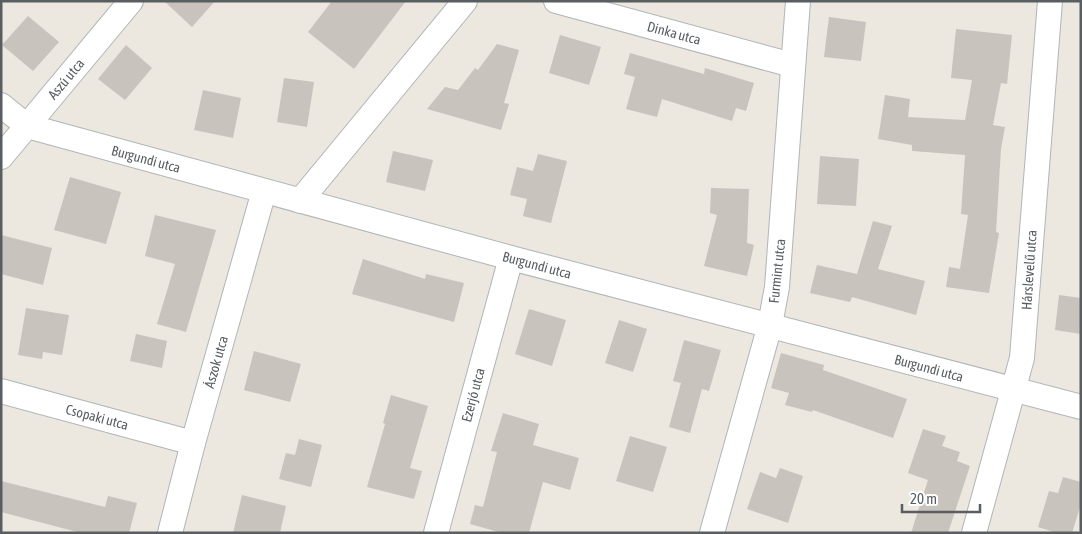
<svg xmlns="http://www.w3.org/2000/svg" width="1082" height="534" font-family="'Asap Condensed',sans-serif">
	<rect width="100%" height="100%" fill="#ece7df"/>
	<g fill="#c9c3be">
		<polygon points="164,1 215,1 192,27"/>
		<polygon points="332,1 406,1 354,69 308,32"/>
		<polygon points="28,16 59,42 33,71 2,45"/>
		<polygon points="829,17 866,22 861,61 824,57"/>
		<polygon points="956,29 1012,35 1007,84 1001,83 993,125 1005,127 1001,149 996,232 999,233 989,293 946,287 949,267 960,269 968,215 961,214 965,155 912,151 912,145 878,139 885,95 910,99 908,117 965,120 972,80 951,78"/>
		<polygon points="560,35 601,47 589,85 549,73"/>
		<polygon points="497,44 519,50 504,103 509,104 501,130 427,109 445,87 458,90 475,68 478,70"/>
		<polygon points="126,45 152,68 125,100 98,79"/>
		<polygon points="630,53 704,74 705,68 754,83 746,111 736,108 732,121 662,99 657,117 626,109 635,77 624,74"/>
		<polygon points="284,78 314,82 307,127 277,122"/>
		<polygon points="203,90 241,98 233,138 194,130"/>
		<polygon points="393,151 433,160 425,191 386,182"/>
		<polygon points="538,154 567,161 551,223 523,216 527,199 510,195 517,167 533,171"/>
		<polygon points="820,156 859,159 856,206 817,204"/>
		<polygon points="70,177 121,192 106,244 54,230"/>
		<polygon points="711,188 749,189 747,243 754,245 747,276 704,266 717,215 710,213"/>
		<polygon points="155,215 216,230 186,332 157,324 175,264 145,256"/>
		<polygon points="873,221 892,226 878,269 925,281 916,315 852,297 850,302 810,293 817,265 857,274"/>
		<polygon points="1,235 52,248 43,285 1,274"/>
		<polygon points="363,259 425,279 426,274 464,283 454,322 352,294"/>
		<polygon points="1059,295 1081,298 1081,334 1055,330"/>
		<polygon points="26,308 69,315 62,355 43,352 42,359 18,355"/>
		<polygon points="529,309 566,320 552,366 515,354"/>
		<polygon points="619,320 647,329 633,372 605,363"/>
		<polygon points="136,334 167,341 162,368 130,361"/>
		<polygon points="684,340 721,350 709,391 702,389 690,433 669,427 681,383 673,381"/>
		<polygon points="254,351 301,364 290,402 244,390"/>
		<polygon points="781,353 824,365 823,370 907,399 893,438 813,410 812,412 785,405 789,393 771,388"/>
		<polygon points="391,395 428,406 410,468 422,471 414,499 367,487 385,424 383,423"/>
		<polygon points="503,413 539,424 533,445 579,458 570,490 543,482 529,533 502,533 470,524 475,505 483,507 497,452 491,451"/>
		<polygon points="923,429 946,436 942,446 960,452 957,461 970,466 948,533 911,533 928,480 908,473"/>
		<polygon points="630,436 667,447 653,492 616,481"/>
		<polygon points="299,439 322,445 311,487 279,479 286,453 295,455"/>
		<polygon points="780,468 803,476 788,523 747,509 760,472 776,478"/>
		<polygon points="1063,477 1081,482 1081,504 1072,533 1057,533 1038,527 1049,491 1058,493"/>
		<polygon points="1,481 105,507 108,496 137,503 129,533 81,533 1,512"/>
		<polygon points="242,495 286,506 280,533 233,533"/>
	</g>
	<g fill="none" stroke-linecap="round" stroke-linejoin="round">
		<g stroke="#b0b5b8" stroke-width="26">
			<g id="street">
				<polyline points="556,1 792,65"/>
				<polyline points="1,105 27,126 511,258 1081,407"/>
				<polyline points="1,157 131,1"/>
				<polyline points="300,201 465,1"/>
				<polyline points="1,391 193,443"/>
				<polyline points="170,533 193,443 264,191"/>
				<polyline points="436,533 511,258"/>
				<polyline points="712,533 770,325 777,287 798,1"/>
				<polyline points="974,533 1022,358 1050,1"/>
			</g>
		</g>
		<use href="#street" stroke="#fff" stroke-width="24"/>
	</g>
	<g text-anchor="middle" dominant-baseline="central" stroke-width="5" stroke-linejoin="round" paint-order="stroke">
		<g font-size="14" fill="#585e61" stroke="#fff">
			<text transform="translate(674 33) rotate(15)">Dinka utca</text>
			<text transform="translate(66 79) rotate(-50)">Aszú utca</text>
			<text transform="translate(146 159) rotate(15)">Burgundi utca</text>
			<text transform="translate(537 265) rotate(15)">Burgundi utca</text>
			<text transform="translate(1029 270) rotate(-86)">Hárslevelű utca</text>
			<text transform="translate(777 271) rotate(-84)">Furmint utca</text>
			<text transform="translate(216 362) rotate(-74)">Ászok utca</text>
			<text transform="translate(929 368) rotate(15)">Burgundi utca</text>
			<text transform="translate(473 395) rotate(-75)">Ezerjó utca</text>
			<text transform="translate(97 417) rotate(15)">Csopaki utca</text>
		</g>
	</g>
	<rect width="1082" height="534" fill="none" stroke="#585e61" stroke-width="5"/>
	<path d="M902 504v8h78v-8" fill="none" stroke="#585e61" stroke-width="2.5"/>
	<text x="910" y="504" font-size="15" fill="#585e61" stroke="#ffffff" stroke-width="4" paint-order="stroke">20 m</text>
</svg>
